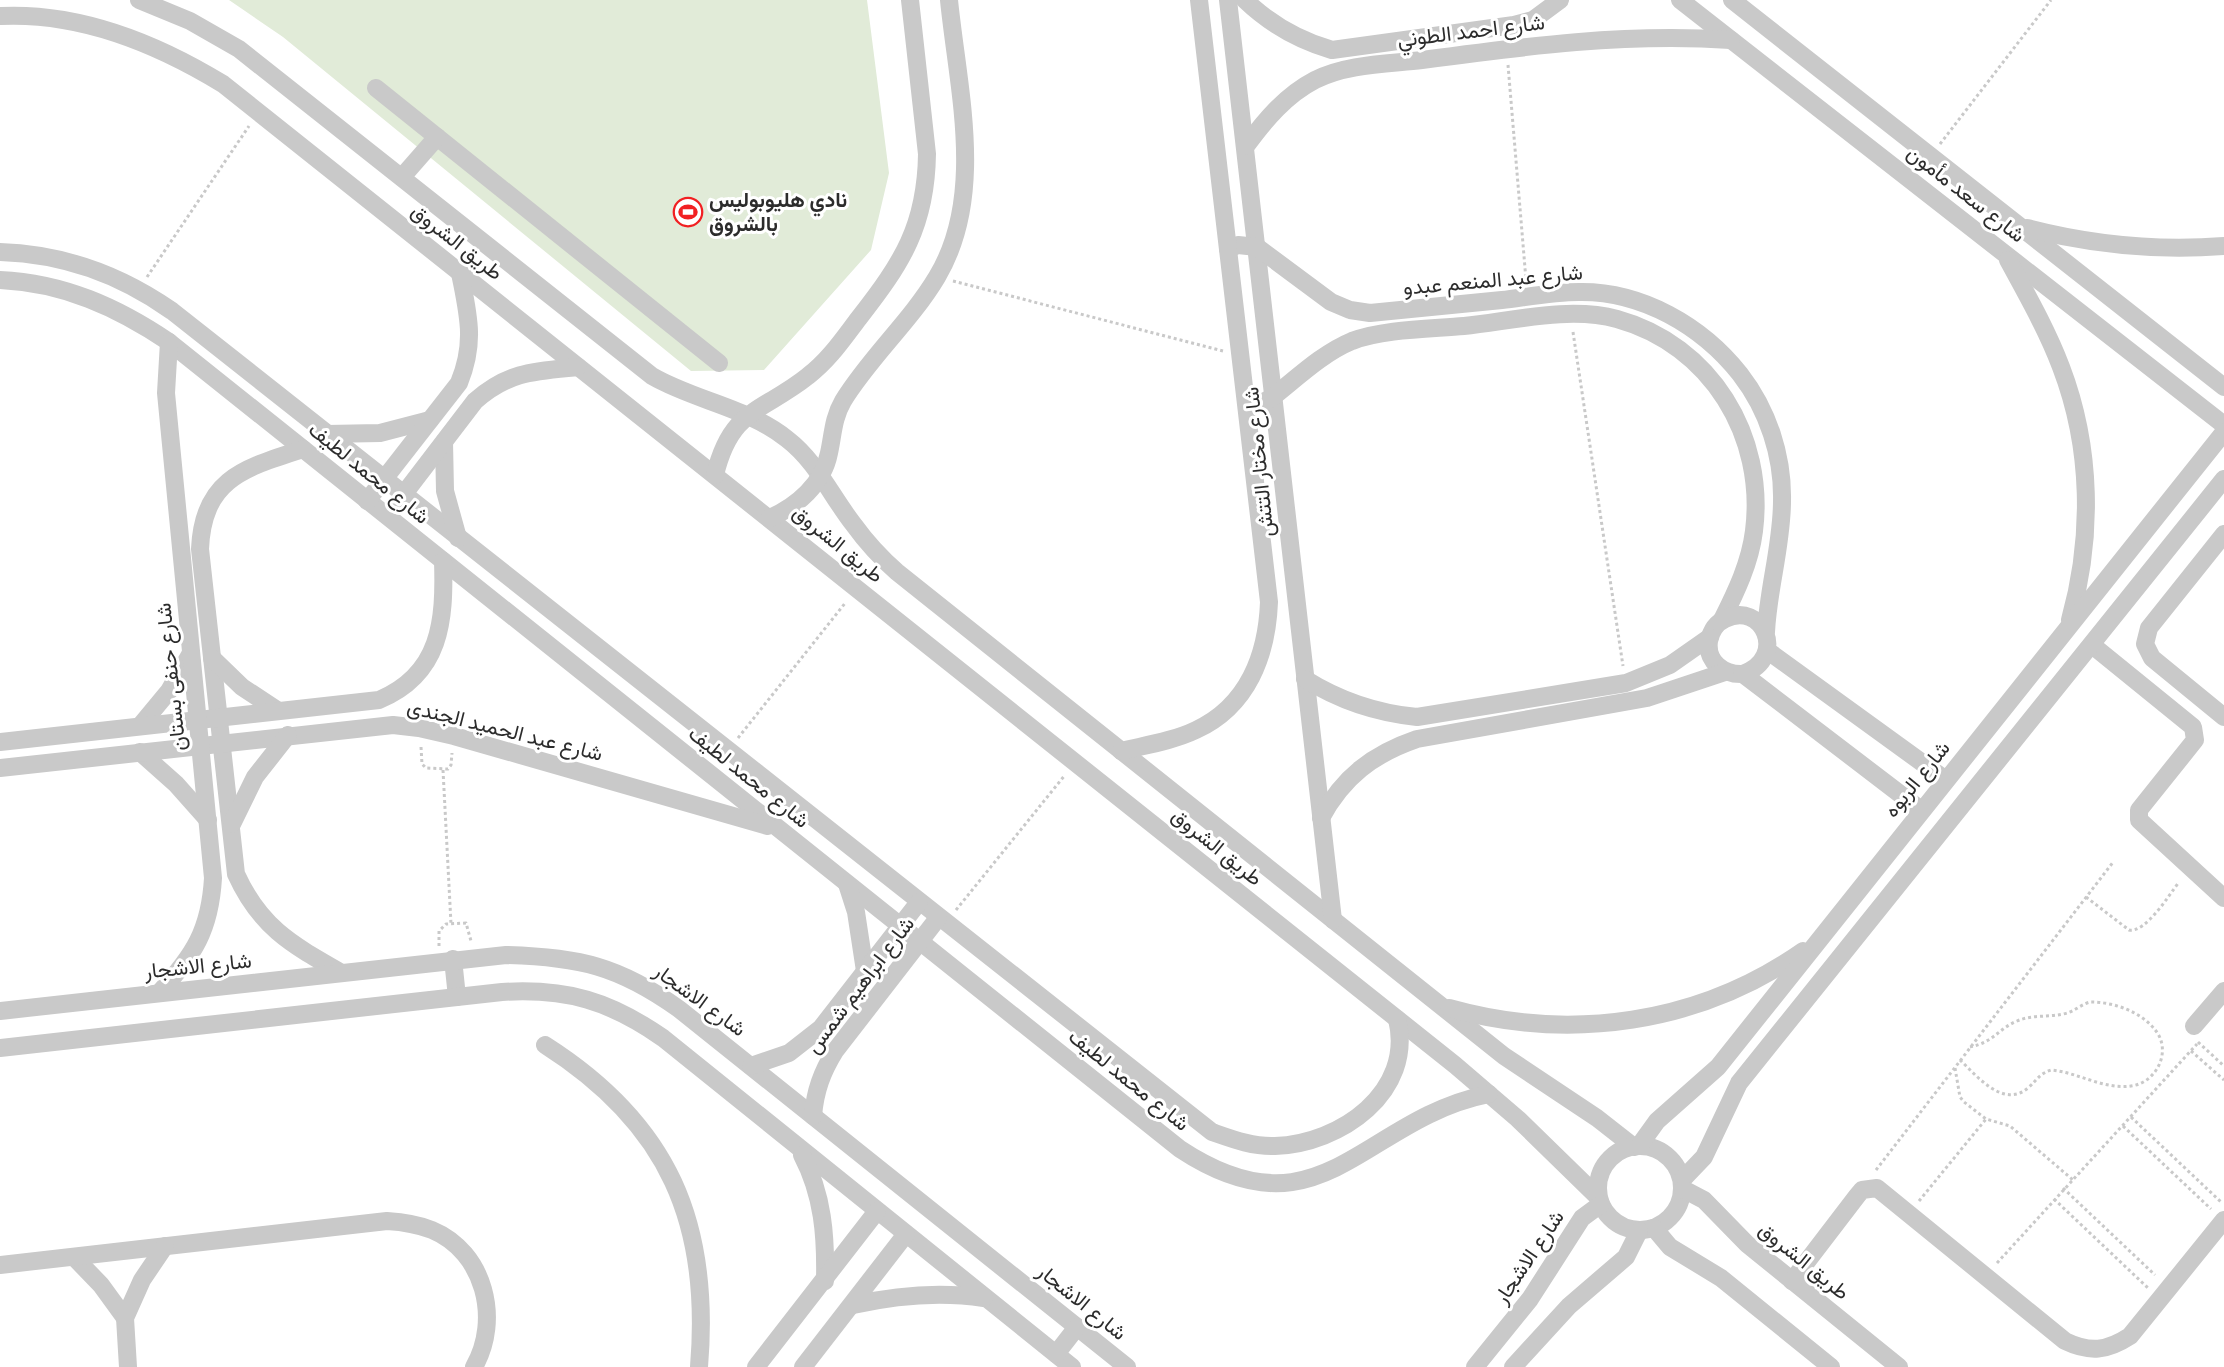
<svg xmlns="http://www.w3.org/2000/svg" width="2224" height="1367" font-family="'Roboto Condensed',Vazirmatn,sans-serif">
	<rect width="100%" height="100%" fill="#fff"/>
	<polygon fill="#e1ebd8" points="229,0 867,0 889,173 871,250 764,370 691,371 283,37"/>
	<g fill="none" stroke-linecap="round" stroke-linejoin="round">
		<g stroke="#c9c9c9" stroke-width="3" stroke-dasharray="3 3" stroke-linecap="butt">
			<polyline points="1508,65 1526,280"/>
			<polyline points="1940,144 2051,0"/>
			<polyline points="147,277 249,126"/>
			<polyline points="953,281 1223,351"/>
			<polyline points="1573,332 1623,666"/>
			<polyline points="738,738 846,602"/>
			<polyline points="421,747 422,764 426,768 448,769 451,765 452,753"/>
			<polyline points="443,770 451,924"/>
			<path d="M2086 897 2129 930C2146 933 2169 895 2179 882"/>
			<polyline points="956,910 1065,775"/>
			<polyline points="439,946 439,931 446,924 466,923 471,941"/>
			<polyline points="2198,1042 2224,1066"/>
			<polyline points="2191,1051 2224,1080"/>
			<path d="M1960 1060C1977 1076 2004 1110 2029 1087 2037 1080 2039 1074 2051 1070 2077 1072 2104 1090 2131 1086 2156 1083 2172 1052 2156 1031 2142 1012 2114 1002 2091 1002 2083 1003 2075 1011 2067 1013 2050 1018 2033 1014 2017 1021 1998 1029 1994 1042 1970 1047"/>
			<polyline points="1955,1068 1960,1097 1964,1102 1986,1119 2010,1126 2073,1180"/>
			<polyline points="2131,1117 2221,1202"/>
			<polyline points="2123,1126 2211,1209"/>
			<polyline points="1876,1170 2114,861"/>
			<polyline points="2063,1188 2155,1275"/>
			<polyline points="2054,1199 2148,1288"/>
			<polyline points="1919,1201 1986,1119"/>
			<polyline points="1997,1263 2197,1044"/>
		</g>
		<g stroke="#c9c9c9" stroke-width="18">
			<path d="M139 0 190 21 239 49 652 376C695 401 747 407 787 439 817 462 831 496 854 525 867 543 881 558 897 572L1504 1056 1597 1118 1634 1147"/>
			<polyline points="1228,0 1333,920"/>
			<path d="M1245 0C1271 25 1298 40 1332 50L1514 25 1533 20 1560 0"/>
			<polyline points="1680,0 2224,425"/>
			<polyline points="1732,0 2224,387"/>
			<path d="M0 16C80 12 156 43 223 84L1455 1065 1518 1119 1599 1198"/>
			<polyline points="376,88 719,363"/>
			<path d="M1246 146C1265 120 1286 95 1315 80 1346 64 1387 64 1422 60 1527 46 1625 33 1731 40"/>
			<polyline points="402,177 437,137"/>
			<path d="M2027 228C2092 245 2157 251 2224 246"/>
			<path d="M1228 249 1238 245 1257 247 1331 302 1350 310 1370 313C1414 309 1458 304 1502 300 1527 297 1554 292 1579 292 1642 291 1702 326 1740 374 1768 410 1783 456 1782 501 1782 545 1768 589 1766 632"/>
			<path d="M0 252C64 254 119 274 172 311L1212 1132C1232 1139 1253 1147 1275 1146 1340 1144 1415 1092 1397 1019"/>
			<path d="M2008 260C2027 295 2047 330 2061 367 2092 448 2093 537 2070 620"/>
			<path d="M0 280C64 283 117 307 169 342L1180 1149C1321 1242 1362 1119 1489 1094"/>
			<path d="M1246 401 1264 402 1274 396C1298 377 1323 353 1352 341 1383 329 1430 329 1464 326 1512 321 1569 306 1617 319 1711 345 1766 436 1754 531 1750 563 1736 592 1722 620"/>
			<polyline points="327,434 380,433 430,420"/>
			<polyline points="444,442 445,491 458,538"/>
			<path d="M303 449C245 468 203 478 200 549L236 874C260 927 291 944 340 972"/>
			<path d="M715 475C731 408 763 412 808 376 829 360 843 339 859 318 902 263 926 226 927 154L910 0"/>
			<path d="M367 501 459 383C476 342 468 314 460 273"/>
			<path d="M397 503 475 401C509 371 536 371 578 367"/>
			<path d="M770 518C797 506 823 484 829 453 833 435 833 418 843 401 870 357 910 322 937 277 986 195 958 90 949 0"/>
			<polyline points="2224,534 2149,628 2145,644 2152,658 2224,717"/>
			<polyline points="2092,645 2193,727 2195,740 2139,810 2139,820 2224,898"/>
			<polyline points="1768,651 1946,780"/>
			<polyline points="212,658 242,687 277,710"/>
			<path d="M1743 674C1789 657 1762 600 1725 619 1716 623 1711 631 1709 641 1706 662 1724 675 1743 674L1921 810"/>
			<path d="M1305 679C1340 701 1376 713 1417 717L1626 683 1670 665 1710 637"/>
			<polyline points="140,726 169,691 191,653"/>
			<path d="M0 742 379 700C441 674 445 621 443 561"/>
			<path d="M1121 751C1146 745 1173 741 1196 730 1248 706 1267 655 1269 602L1199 0"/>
			<polyline points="140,752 176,784 208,820"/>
			<polyline points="0,768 393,725 419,728 454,736 768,826"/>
			<path d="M1321 818C1343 777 1373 754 1417 739L1647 698 1725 672"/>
			<polyline points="232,824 255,777 288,735"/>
			<polyline points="847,884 856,912 865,971"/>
			<polyline points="453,959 457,997"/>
			<path d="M159 993C194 955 210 930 213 878L166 393 169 342"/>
			<path d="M1449 1008C1570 1042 1699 1024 1803 951"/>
			<path d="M0 1011 506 955C579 957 619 966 679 1009L1127 1367"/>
			<polyline points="2194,1026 2224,991"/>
			<path d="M545 1045C669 1124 711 1223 699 1367"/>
			<path d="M0 1048 502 992C567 988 610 1001 663 1038L1072 1367"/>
			<polyline points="751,1066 789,1053 821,1028 919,902"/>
			<path d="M813 1116C815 1091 822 1072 835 1051L938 918"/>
			<circle cx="1640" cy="1188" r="42"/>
			<polyline points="1639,1146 1657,1121 1718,1067 2224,432"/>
			<path d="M802 1155C823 1195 826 1236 825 1281"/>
			<polyline points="1682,1180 1704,1157 1739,1083 2224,479"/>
			<polyline points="1683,1189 1704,1200 1747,1244 1899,1367"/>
			<polyline points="1654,1228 1670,1247 1721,1278 1831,1367"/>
			<polyline points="74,1257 101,1285 125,1318"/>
			<path d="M0 1265 387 1221C403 1222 417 1224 432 1230 485 1252 501 1320 474 1367"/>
			<path d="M1792 1281 1857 1196 1862 1190 1877 1188 2065 1341C2090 1353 2107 1351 2130 1336L2224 1220"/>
			<path d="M853 1305C897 1295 939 1291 984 1298"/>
			<polyline points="1056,1354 1077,1327"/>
			<polyline points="128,1367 125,1318 142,1280 165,1246"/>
			<polyline points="756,1367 877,1211"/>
			<polyline points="803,1367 906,1234"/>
			<polyline points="1475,1367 1530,1299 1582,1218 1601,1204"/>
			<polyline points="1513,1367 1569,1306 1626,1257 1639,1231"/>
		</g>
	</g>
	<defs>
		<g id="stadium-ring" transform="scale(1.5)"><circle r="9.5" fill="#fff" stroke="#f12022" stroke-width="1.5"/><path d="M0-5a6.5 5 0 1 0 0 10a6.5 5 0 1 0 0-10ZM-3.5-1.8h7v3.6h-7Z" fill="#f12022"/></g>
	</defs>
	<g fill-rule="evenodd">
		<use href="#stadium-ring" x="688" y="212"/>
	</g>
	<g text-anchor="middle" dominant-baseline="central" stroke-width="6" stroke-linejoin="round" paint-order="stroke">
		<g font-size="21" fill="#2c2c2c" stroke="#fff">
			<text transform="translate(1471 31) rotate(-7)">شارع احمد الطوني</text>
			<text transform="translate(1966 194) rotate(38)">شارع سعد مأمون</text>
			<text transform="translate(457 242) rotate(38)">طريق الشروق</text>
			<text transform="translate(1493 280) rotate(-5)">شارع عبد المنعم عبدو</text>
			<text transform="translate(1259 462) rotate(-96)">شارع مختار التتش</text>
			<text transform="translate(369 473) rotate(39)">شارع محمد لطيف</text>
			<text transform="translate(838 544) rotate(39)">طريق الشروق</text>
			<text transform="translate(171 677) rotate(-96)">شارع حنفى بستان</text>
			<text transform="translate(505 730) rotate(14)">شارع عبد الحميد الجندى</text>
			<text transform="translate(749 777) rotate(39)">شارع محمد لطيف</text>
			<text transform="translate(1917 779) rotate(-51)">شارع الربوه</text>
			<text transform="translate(1217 847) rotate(39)">طريق الشروق</text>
			<text transform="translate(198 966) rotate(-6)">شارع الاشجار</text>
			<text transform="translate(860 985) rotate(-53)">شارع ابراهيم شمس</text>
			<text transform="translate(700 1000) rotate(36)">شارع الاشجار</text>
			<text transform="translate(1129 1080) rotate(39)">شارع محمد لطيف</text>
			<text transform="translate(1529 1257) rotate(-56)">شارع الاشجار</text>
			<text transform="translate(1804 1261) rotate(39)">طريق الشروق</text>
			<text transform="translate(1082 1302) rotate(39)">شارع الاشجار</text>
		</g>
		<g font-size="21" font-weight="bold" fill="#2c2c2c" stroke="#fff" text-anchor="start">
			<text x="709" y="200">نادي هليوبوليس<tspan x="709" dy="24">بالشروق</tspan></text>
		</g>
	</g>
</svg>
